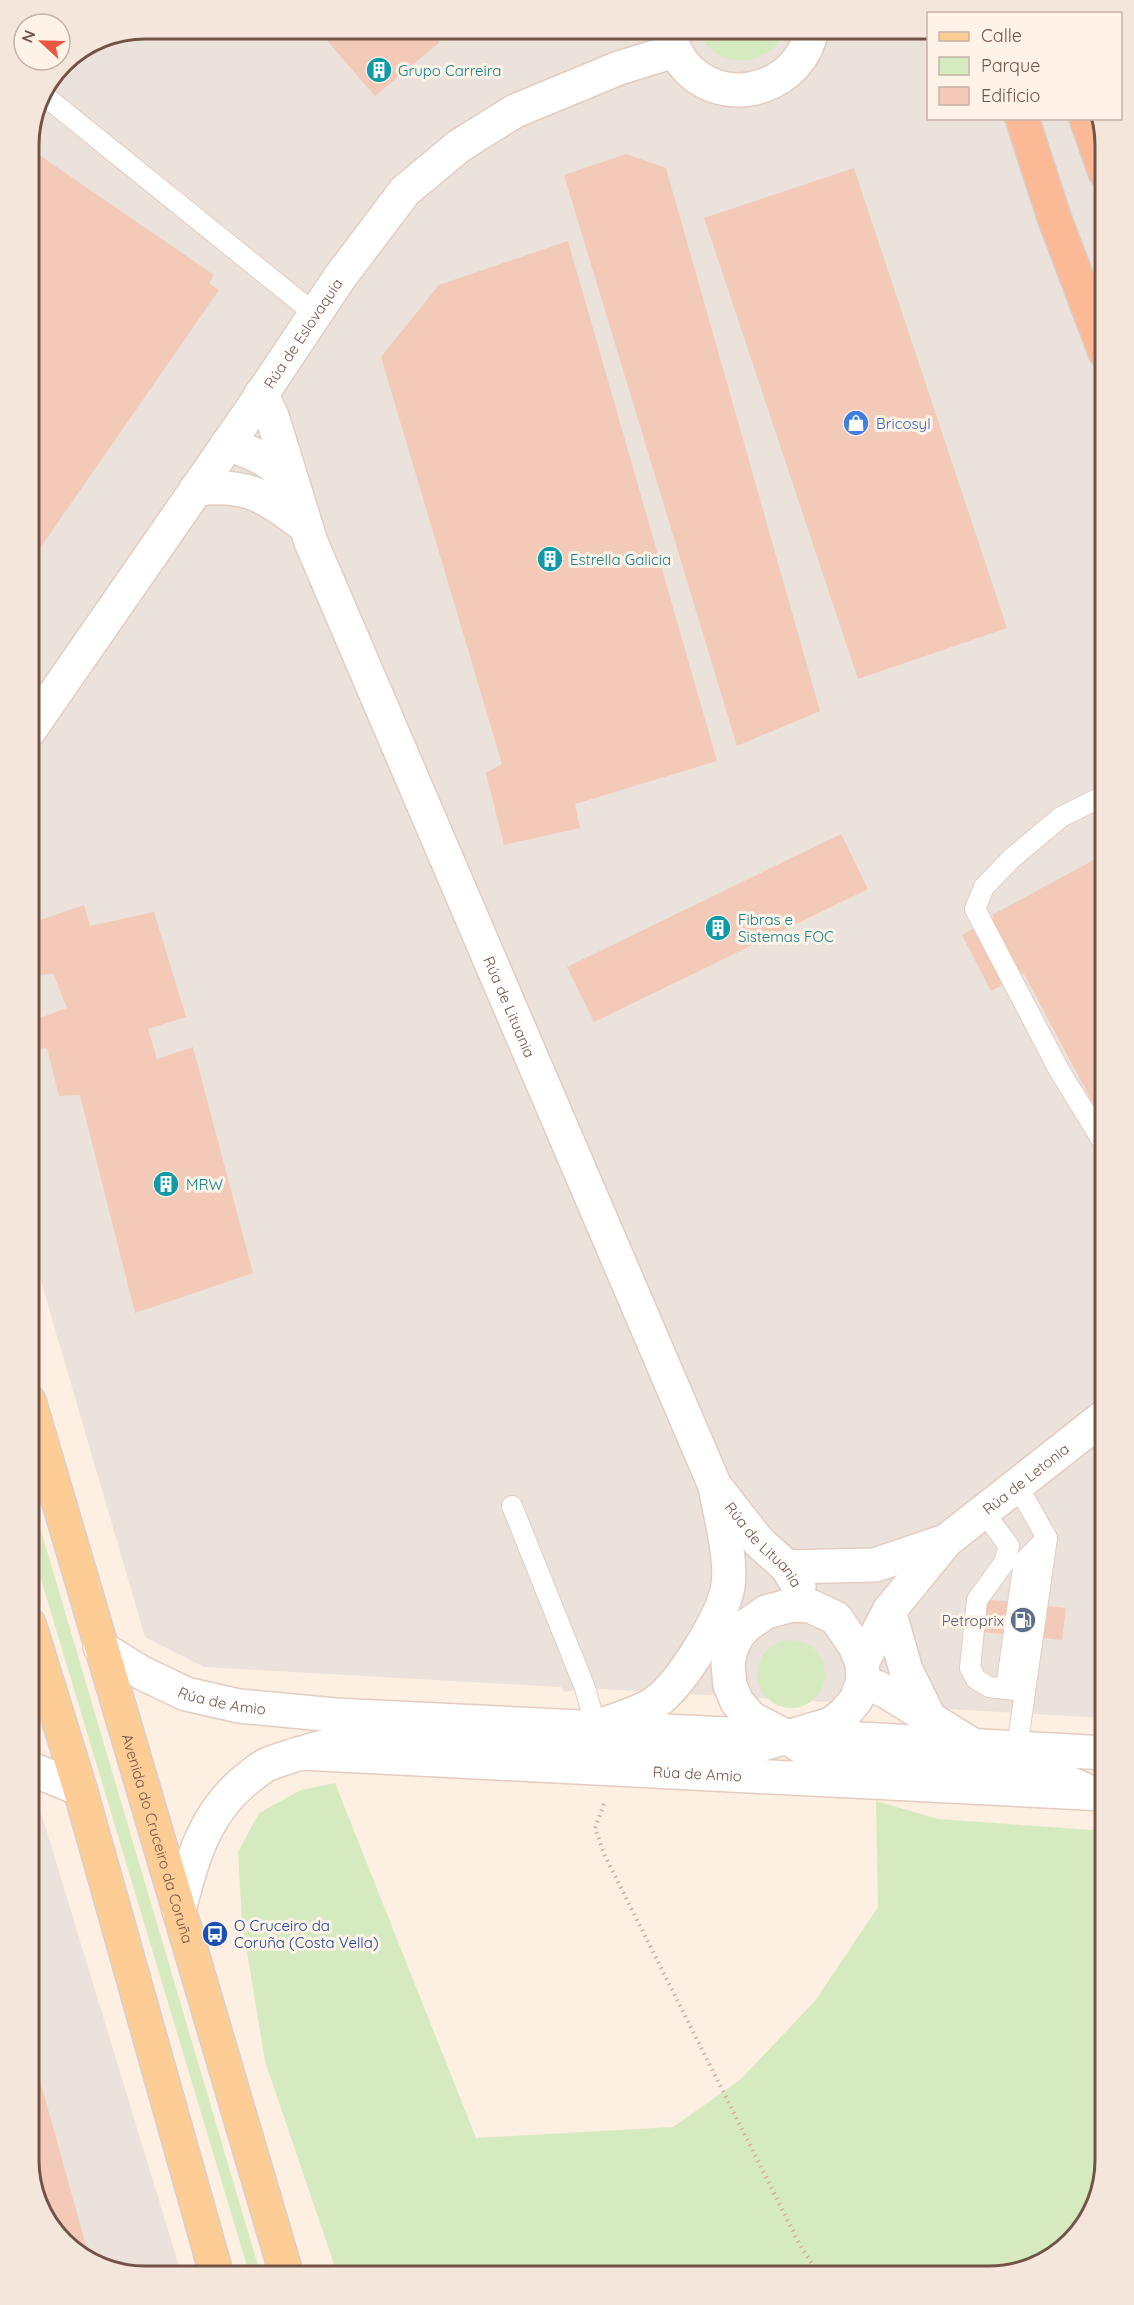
<svg xmlns="http://www.w3.org/2000/svg" width="1134" height="2305" font-family="Quicksand,sans-serif">
	<rect width="100%" height="100%" fill="#fdefe1"/>
	<g fill="#ebe2dc">
		<polygon points="145,29 928,29 928,118 1100,119 1105,145 1105,1718 584,1688 564,1692 561,1687 204,1667 145,1637 29,1240 29,137 40,94 63,62 100,37"/>
		<polygon points="29,1773 182,2276 137,2276 80,2257 29,2160"/>
	</g>
	<g fill="#d5eabf">
		<path d="M697 29H786C776 57 740 71 714 52 706 46 702 38 697 29Z"/>
		<polygon points="29,1490 261,2276 250,2276 29,1539"/>
		<circle cx="791" cy="1674" r="34"/>
		<polygon points="335,1783 476,2138 673,2127 740,2080 815,2001 878,1907 876,1801 938,1819 1105,1831 1105,2161 1086,2225 1034,2268 989,2276 338,2276 265,2061 242,1921 238,1852 259,1813 301,1790"/>
	</g>
	<g fill="#f3c9b7">
		<polygon points="317,29 431,29 439,43 375,96"/>
		<polygon points="29,148 214,275 209,283 219,290 29,564"/>
		<polygon points="626,154 666,168 820,711 737,746 564,175"/>
		<polygon points="854,168 1007,628 858,679 704,218"/>
		<polygon points="568,241 717,761 575,804 580,828 504,845 486,773 502,764 381,357 439,285"/>
		<polygon points="841,834 868,889 594,1022 567,967"/>
		<polygon points="1105,854 1105,1116 1101,1118 1024,974 991,991 962,935 994,917 992,915"/>
		<polygon points="84,905 90,926 154,912 186,1017 148,1029 157,1059 193,1047 253,1273 135,1313 80,1095 59,1096 47,1048 29,1050 29,1022 67,1008 53,973 29,978 29,924"/>
		<polygon points="984,1599 1066,1608 1062,1640 981,1632"/>
		<polygon points="29,2041 90,2260 80,2257 37,2205 28,2160"/>
	</g>
	<g fill="none" stroke-linecap="round" stroke-linejoin="round">
		<g stroke="#e3ccbf" stroke-width="22">
			<g id="service">
				<polyline points="41,93 315,314"/>
				<polyline points="1105,1145 1059,1070 975,909 984,887 1012,858 1061,817 1105,795"/>
				<polyline points="1017,1485 1047,1538 1017,1748"/>
				<polyline points="512,1506 585,1688 596,1727"/>
				<polyline points="983,1511 1009,1546 1004,1563 977,1600 970,1668 976,1679 989,1687 1025,1691"/>
				<polyline points="1006,1689 1024,1561 1047,1538"/>
			</g>
		</g>
		<g stroke="#e3ccbf" stroke-width="36">
			<g id="minor">
				<path d="M668 30C672 45 678 60 690 71 732 110 802 85 812 29"/>
				<path id="s1" d="M261 394 272 416 311 542 715 1486C720 1515 732 1557 728 1586 723 1617 681 1684 656 1702 643 1712 612 1721 596 1727"/>
				<path d="M227 444C259 455 269 459 293 485"/>
				<path d="M196 489C249 483 266 497 306 527"/>
				<path id="s2" d="M29 731 250 412 340 277 405 191 459 146 515 111 619 68 674 51"/>
				<path id="s3" d="M719 1491 759 1542 787 1567 799 1587"/>
				<polyline points="787,1567 875,1565 946,1541"/>
				<polyline points="889,1611 906,1670 929,1717"/>
				<path id="s4" d="M862 1663 889 1611 946 1541 1105 1416"/>
				<polyline points="863,1681 887,1692 974,1746"/>
				<polyline points="311,1750 355,1739 408,1739 732,1753 787,1737 831,1724 844,1714 856,1700 863,1681 862,1663 855,1646 836,1618 810,1606 792,1605 766,1612 746,1626 737,1636 731,1649 728,1664 730,1685 737,1702 751,1718 787,1737 817,1757 1035,1768 1092,1793"/>
			</g>
		</g>
		<g stroke="#e3ccbf" stroke-width="36">
			<g id="tertiary">
				<path id="s5" d="M100 1647 142 1673 186 1694 239 1706 335 1715 787 1737 843 1738 1105 1753"/>
				<polyline points="29,1768 80,1789"/>
				<path id="s6" d="M179 1911C191 1861 205 1812 247 1779 253 1774 259 1769 266 1765 277 1760 289 1757 301 1753L1105 1794"/>
			</g>
		</g>
		<g stroke="#d8cfcb" stroke-width="36">
			<g id="primary">
				<path id="s7" d="M29 1401 287 2276"/>
				<polyline points="29,1624 80,1789 217,2276"/>
			</g>
		</g>
		<g stroke="#d8cfcb" stroke-width="36">
			<g id="trunk">
				<polyline points="1022,118 1054,217 1105,352"/>
				<polyline points="1086,118 1105,172"/>
			</g>
		</g>
		<polyline stroke="#d8ad9b" stroke-width="4" stroke-dasharray="1.5 4.5" stroke-linecap="butt" points="604,1804 595,1828 605,1856 802,2249 821,2276"/>
		<use href="#service" stroke="#fff" stroke-width="20"/>
		<use href="#minor" stroke="#fff" stroke-width="33"/>
		<use href="#tertiary" stroke="#fff" stroke-width="33"/>
		<use href="#primary" stroke="#fecd96" stroke-width="33"/>
		<use href="#trunk" stroke="#fcb996" stroke-width="33"/>
	</g>
	<defs>
		<g id="building-disc" transform="scale(1.35)"><circle r="9.5" fill="#0f9aa8" stroke="#fff3e7"/><path d="M-4-6H4V6H1V3H-1V6H-4ZM-2.5-4.3h1.7v1.8h-1.7ZM.8-4.3h1.7v1.8H.8ZM-2.5-1h1.7V.8h-1.7ZM.8-1h1.7V.8H.8Z" fill="#fff"/></g>
		<g id="shop-disc" transform="scale(1.35)"><circle r="9.5" fill="#3f7fe0" stroke="#fff3e7"/><path d="M-5-2.5h2.3a2.7 3.5 0 0 1 5.4 0H5L5.5 6h-11ZM-1.5-2.5h3a1.5 2.3 0 0 0-3 0Z" fill="#fff"/></g>
		<g id="fuel-disc" transform="scale(1.35)"><circle r="9.5" fill="#5c6f8a" stroke="#fff3e7"/><path d="M-5.5-6h7V0h2V4h1.3V-2.5L3-4.5l.8-.8L6-3V5H2.5V1h-1V6h-7ZM-4.2-4.7v3.2H.2V-4.7Z" fill="#fff"/></g>
		<g id="bus-disc" transform="scale(1.35)"><circle r="9.5" fill="#1a4fb4" stroke="#fff3e7"/><path d="M-5-6H5V4H4V6H2V4H-2V6H-4V4H-5ZM-3.5-4V0h7V-4ZM-3.5 1.2v1.5H-2V1.2ZM2 1.2v1.5H3.5V1.2Z" fill="#fff"/></g>
	</defs>
	<g fill-rule="evenodd">
		<use href="#building-disc" x="379" y="70"/>
		<use href="#shop-disc" x="856" y="423"/>
		<use href="#building-disc" x="550" y="559"/>
		<use href="#building-disc" x="718" y="928"/>
		<use href="#building-disc" x="166" y="1184"/>
		<use href="#fuel-disc" x="1023" y="1620"/>
		<use href="#bus-disc" x="215" y="1934"/>
	</g>
	<g text-anchor="middle" dominant-baseline="central" stroke-width="6" stroke-linejoin="round" paint-order="stroke">
		<g font-size="15" fill="#0d838f" stroke="#fff3e7" text-anchor="start">
			<text x="398" y="70">Grupo Carreira</text>
			<text x="570" y="559">Estrella Galicia</text>
			<text x="738" y="919">Fibras e<tspan x="738" dy="17">Sistemas FOC</tspan></text>
			<text x="186" y="1184">MRW</text>
		</g>
		<g font-size="15" fill="#745347" stroke="#fff3e7">
			<text stroke="none"><textPath href="#s2" startOffset="483">Rúa de Eslovaquia</textPath></text>
			<text stroke="none"><textPath href="#s1" startOffset="662">Rúa de Lituania</textPath></text>
			<text stroke="none"><textPath href="#s4" startOffset="250">Rúa de Letonia</textPath></text>
			<text stroke="none"><textPath href="#s3" startOffset="70">Rúa de Lituania</textPath></text>
			<text stroke="none"><textPath href="#s5" startOffset="135">Rúa de Amio</textPath></text>
			<text stroke="none"><textPath href="#s6" startOffset="609">Rúa de Amio</textPath></text>
			<text stroke="none"><textPath href="#s7" startOffset="456">Avenida do Cruceiro da Coruña</textPath></text>
		</g>
		<g font-size="15" fill="#366cbe" stroke="#fff3e7" text-anchor="start">
			<text x="876" y="423">Bricosyl</text>
		</g>
		<g font-size="15" fill="#4e5e75" stroke="#fff3e7" text-anchor="end">
			<text x="1004" y="1620">Petroprix</text>
		</g>
		<g font-size="15" fill="#164399" stroke="#fff3e7" text-anchor="start">
			<text x="234" y="1925">O Cruceiro da<tspan x="234" dy="17">Coruña (Costa Vella)</tspan></text>
		</g>
	</g>
	<path d="M0 0H1134V2305H0ZM145 39H989A106 106 0 0 1 1095 145V2160A106 106 0 0 1 989 2266H145A106 106 0 0 1 39 2160V145A106 106 0 0 1 145 39Z" fill="#f4e6da" fill-rule="evenodd"/>
	<path fill="none" stroke="#745347" stroke-width="3" d="M145 39H989A106 106 0 0 1 1095 145V2160A106 106 0 0 1 989 2266H145A106 106 0 0 1 39 2160V145A106 106 0 0 1 145 39Z"/>
	<rect x="927" y="12" width="195" height="108" fill="#fff3e7" stroke="#c7b3a7" stroke-width="1.5"/>
	<rect x="939" y="32" width="30" height="9" fill="#fecd96" stroke="#c7b3a7" stroke-width="1.5"/>
	<text x="981" y="42" font-size="18" fill="#745347">Calle</text>
	<rect x="939" y="57" width="30" height="18" fill="#d5eabf" stroke="#c7b3a7" stroke-width="1.5"/>
	<text x="981" y="72" font-size="18" fill="#745347">Parque</text>
	<rect x="939" y="87" width="30" height="18" fill="#f3c9b7" stroke="#c7b3a7" stroke-width="1.5"/>
	<text x="981" y="102" font-size="18" fill="#745347">Edificio</text>
	<g transform="translate(42 42) rotate(292)"><circle r="28" fill="#fff3e7" stroke="#c7b3a7" stroke-width="1.5"/>
	<path d="M0-4.5L10 22L0 15L-10 22Z" fill="#eb5741"/>
	<text y="-9" font-size="16" font-weight="bold" text-anchor="middle" fill="#745347">N</text>
	</g>
</svg>
